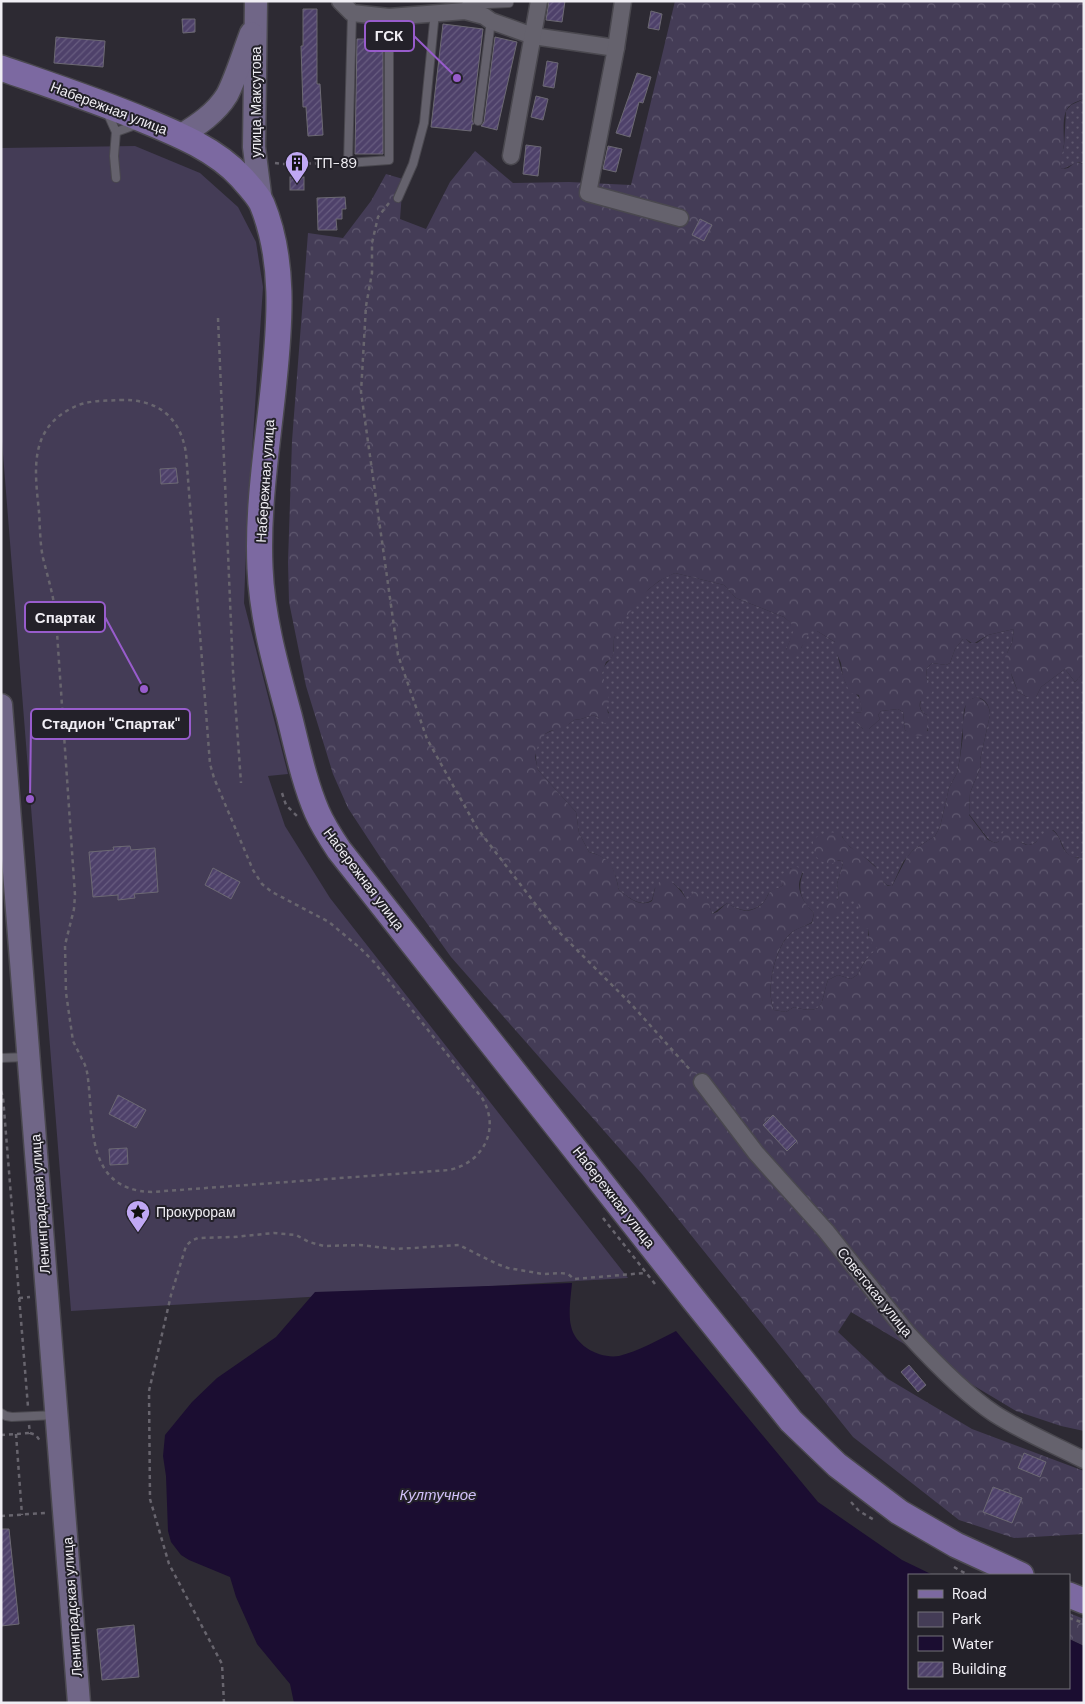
<svg xmlns="http://www.w3.org/2000/svg" width="1085" height="1704" font-family="'DM Sans',sans-serif">
	<defs>
		<pattern id="grass-dots" width="8" height="8" patternUnits="userSpaceOnUse" patternTransform="scale(1.25)"><rect width="8" height="8" fill="#443c56"/><path d="M2 2h.1M6 6h.1" fill="none" stroke="#5f586f" stroke-width="1.8" stroke-linecap="round"/></pattern>
		<pattern id="forest-crowns" width="20" height="18" patternUnits="userSpaceOnUse" patternTransform="scale(1.25)"><rect width="20" height="18" fill="#443c56"/><path d="M2 6a3 3 0 1 1 6 0M12 15a3 3 0 1 1 6 0" fill="none" stroke="#5f586f"/></pattern>
		<pattern id="building-hatch" width="6" height="6" patternUnits="userSpaceOnUse" patternTransform="scale(1.25)"><rect width="6" height="6" fill="#4e416a"/><path d="M-1 1l2-2M0 6l6-6M5 7l2-2" fill="none" stroke="#685d80"/></pattern>
	</defs>
	<rect width="100%" height="100%" fill="#2d2a33"/>
	<g fill="url(#grass-dots)">
		<polygon points="1084,99 1084,164 1078,162 1063,169 1061,168 1060,160 1064,146 1066,111 1071,105"/>
		<path d="M675 573 724 585 736 598 784 617 796 627 786 650 801 648 809 631H817L835 642C835 648 844 681 847 685 857 698 861 692 862 712L855 713V722L863 729H869L880 719 878 715 881 711 898 709 903 712 905 730 909 732 928 731 927 715C912 707 925 694 931 684L926 677 927 668 932 663 946 665 950 663 955 649 963 639H966L970 643H977L988 635 1014 629 1012 643 1007 653 1012 677 1018 692 1027 697H1036L1041 687 1065 669 1075 682 1084 672V851L1080 857C1062 861 1064 838 1053 830L1033 844 1028 845 1017 841H999L996 843 989 840 969 814 970 793 981 766 980 760 990 715C990 696 970 690 964 710L960 758 957 773 949 788 940 827 935 836 913 850 903 862 892 886C880 885 881 874 875 866 865 855 848 850 842 836L830 864 835 861 842 860 843 863 837 884 839 897 837 900 826 901H858L869 929 868 935 878 948 865 961 857 975 851 979 838 975 828 980C820 1003 826 1016 794 1007L786 1012 774 1010C765 991 775 947 791 933 797 928 805 926 812 923L814 913C801 901 797 890 803 873L791 868 782 882 783 885C779 889 773 889 769 893 767 895 766 900 763 903 750 914 740 911 727 903L712 914 708 902 687 901 682 891 673 883 655 888 652 900C640 908 628 897 619 890 615 870 610 857 589 852L579 833 576 812 538 770C534 756 534 738 549 732 562 726 562 730 574 720L581 719 593 715 599 718 609 713 606 707C611 694 602 686 602 674 602 664 611 662 613 654 614 649 613 644 614 639 617 622 644 591 658 582 663 578 669 576 675 573Z"/>
	</g>
	<g fill="url(#forest-crowns)">
		<path d="M675 1H1084V99C1079 101 1070 103 1067 109 1062 118 1064 134 1064 144 1063 153 1060 159 1061 168L1063 169 1068 168 1076 162 1084 164V672L1075 682 1065 669 1041 687 1036 697H1027L1018 692 1005 657 1012 643 1014 629 988 635 973 644 966 639H963L955 649 950 663 946 665 932 663 927 668 926 677C928 681 932 683 933 687 935 694 924 697 920 702 919 709 921 712 927 715 928 723 930 729 924 736L912 735 905 730 903 712 898 709 881 711 878 715 880 719 869 729H863L855 722V713L862 712 859 695 850 693 843 677 841 663 835 650V642L817 631H810C805 640 801 652 792 657L789 656 786 650 795 627 784 617 736 598 724 585 675 573 659 581 649 589 621 623 614 638 613 655 611 659 606 662 602 673 608 693 609 701 607 707 609 720 605 724 599 718 593 715 581 719 574 720 564 728 550 731 545 734 538 745 535 757 538 770 576 812 579 833 589 852C612 858 614 868 619 890 628 897 640 908 652 901 654 895 654 889 657 885 666 869 682 892 687 900L695 891 707 897 712 914 717 912 727 903C740 911 750 915 763 903 766 900 767 896 769 893 773 888 779 889 783 885L780 880 782 874 795 866 802 869C803 875 799 879 799 885 799 896 807 906 814 913L812 922C806 926 797 928 791 933 775 946 765 991 774 1010L786 1012 794 1007C826 1016 820 1003 828 980L838 975 851 979 857 975 865 961 877 948C870 944 868 938 869 929L859 927C857 918 860 910 858 901H842C842 908 843 913 836 917L828 914 825 905 829 899 837 900 839 897 837 884 843 863 842 860C836 860 836 862 831 864 828 865 825 863 823 862 814 857 813 851 813 841 820 832 829 832 839 833L850 847 860 853 882 873 883 882 888 886H892L907 857 913 850 935 836 940 827 949 788 957 773 960 758 963 736 962 727 966 703 969 700 976 697C985 699 990 706 990 715L980 760 981 766 970 793 969 815 988 840 996 843 999 841 1003 832 1008 830C1016 839 1027 852 1038 840 1043 835 1044 831 1050 829 1065 836 1057 854 1078 858L1084 851V1431L1061 1426 1016 1411 851 1312 838 1332 888 1379 972 1429 1084 1471V1534L1014 1538 959 1520 853 1437 642 1174 451 957 386 866 348 808 333 774 306 686 289 602 288 562 292 441 308 233 343 238 371 201 386 174 403 179 400 219 426 229 450 182 475 151 513 183 569 182 631 185Z"/>
		<polygon points="1069,1613 1084,1619 1084,1646 1069,1639"/>
	</g>
	<polygon fill="#443c56" points="135,146 200,173 238,207 256,242 263,287 247,526 244,603 288,774 268,776 285,826 330,898 628,1278 71,1311 1,429 1,148"/>
	<path fill="#1b0d31" d="M572 1283C571 1295 568 1314 571 1326 575 1346 600 1359 619 1356 639 1351 658 1340 676 1331L818 1502 902 1560 933 1575H909V1688H1069V1639L1084 1646V1703H294L290 1684 257 1644 236 1597 230 1577 189 1560 181 1555 171 1542 168 1531 166 1476 163 1456 165 1435 192 1402 217 1378 276 1337 315 1292Z"/>
	<g fill="url(#building-hatch)" stroke="#6c6973">
		<polygon points="549,1 565,1 562,22 546,20"/>
		<polygon points="303,9 317,9 317,84 320,84 323,135 308,136 306,107 303,107 301,46 303,46"/>
		<polygon points="651,11 662,14 659,30 648,28"/>
		<polygon points="182,19 195,19 195,32 183,33"/>
		<polygon points="443,24 483,29 472,120 474,124 472,124 471,131 431,127"/>
		<polygon points="56,37 105,41 103,67 54,63"/>
		<polygon points="495,37 517,42 497,130 481,126 484,122"/>
		<polygon points="357,39 383,39 383,154 355,154"/>
		<polygon points="547,61 558,63 554,88 543,86"/>
		<polygon points="637,73 651,77 643,103 639,102 630,137 616,133"/>
		<polygon points="536,96 548,99 543,120 531,117"/>
		<polygon points="526,145 541,147 538,176 523,174"/>
		<polygon points="608,146 622,149 616,172 603,169"/>
		<rect x="290" y="177" width="14" height="13"/>
		<polygon points="345,197 346,209 342,209 342,219 336,219 337,230 318,230 317,198"/>
		<polygon points="700,219 712,225 704,241 692,235"/>
		<polygon points="176,468 178,483 161,484 160,469"/>
		<polygon points="130,846 131,850 155,848 158,892 134,894 135,898 118,900 118,895 93,897 89,852 114,850 113,847"/>
		<polygon points="213,868 240,882 231,899 205,885"/>
		<polygon points="118,1095 146,1110 136,1128 109,1114"/>
		<polygon points="773,1115 797,1141 787,1151 763,1125"/>
		<polygon points="127,1148 128,1164 110,1165 109,1149"/>
		<polygon points="909,1365 926,1385 918,1392 901,1372"/>
		<polygon points="1024,1453 1046,1462 1040,1477 1018,1468"/>
		<polygon points="993,1487 1022,1498 1012,1523 983,1512"/>
		<polygon points="1,1529 9,1529 19,1624 1,1626"/>
		<polygon points="134,1625 139,1677 102,1680 97,1629"/>
	</g>
	<g fill="none" stroke-linecap="round" stroke-linejoin="round">
		<g stroke="#4a484f" stroke-width="10">
			<g id="service">
				<polyline points="466,5 509,3 509,1"/>
				<polyline points="352,13 348,163 389,160 389,17"/>
				<polyline points="107,112 116,132 114,156 116,178"/>
				<polyline points="478,121 491,21"/>
				<polyline points="116,132 138,124"/>
				<polyline points="398,198 413,164 424,123 435,12"/>
				<polyline points="1,1058 27,1057"/>
				<polyline points="1,1413 6,1416 12,1417 56,1415"/>
			</g>
		</g>
		<g stroke="#4a484f" stroke-width="19">
			<g id="minor">
				<polyline points="340,1 352,13 389,17 465,11 484,16 491,21 533,36 616,48"/>
				<polyline points="623,1 616,48 588,193 680,218"/>
				<polyline points="511,156 539,1"/>
				<path d="M702 1082 756 1153 826 1231 908 1334C932 1360 966 1395 995 1414 1023 1432 1055 1445 1084 1460"/>
			</g>
		</g>
		<g stroke="#4a484f" stroke-width="25">
			<g id="secondary">
				<polyline points="256,1 254,147 261,202"/>
				<path d="M180 136C198 125 216 113 227 95 236 78 244 51 251 33"/>
				<polyline points="1,705 79,1703"/>
			</g>
		</g>
		<g stroke="#4a484f" stroke-width="28">
			<g id="primary">
				<path d="M1 68C50 85 99 101 146 121 180 135 216 150 241 177 248 185 258 195 262 204 285 260 280 322 274 381 268 442 257 506 260 568 262 618 276 667 289 715 297 747 304 782 317 812 323 826 331 838 339 850L694 1300 791 1421 837 1465 899 1512 956 1545 1021 1575"/>
				<polyline points="1069,1595 1084,1601"/>
			</g>
		</g>
		<g stroke="#68656e" stroke-width="2.5" stroke-dasharray="4 4" stroke-linecap="butt">
			<polyline points="275,163 282,164 339,163"/>
			<polyline points="389,203 378,217 372,243 372,273 366,306 361,392 398,655 427,739 477,828 550,923 632,1005 692,1072"/>
			<polyline points="218,318 233,671 241,783"/>
			<path d="M120 400C157 399 180 416 186 453L210 764 214 778 253 870 262 884 272 892 329 922 360 948 374 962 482 1098C501 1129 483 1163 449 1170L152 1192C82 1190 95 1120 87 1072L85 1065 73 1041 66 993 65 945 74 909 75 895 56 618C54 597 48 578 43 558 40 544 40 527 39 512 35 472 28 430 72 408 86 400 104 401 120 400Z"/>
			<polyline points="282,793 286,805 297,816"/>
			<polyline points="1,1091 3,1097 28,1407"/>
			<polyline points="603,1218 655,1284"/>
			<polyline points="19,1298 30,1297"/>
			<polyline points="29,1425 30,1433 36,1435 40,1441"/>
			<polyline points="16,1434 22,1515"/>
			<polyline points="1,1435 30,1433"/>
			<polyline points="851,1502 859,1511 876,1521"/>
			<polyline points="1,1516 45,1513 45,1512"/>
			<polyline points="954,1567 968,1575"/>
			<polyline points="1069,1618 1084,1623"/>
			<polyline points="224,1703 222,1664 169,1564 150,1499 149,1391 171,1295 186,1246 191,1241 198,1238 234,1237 274,1233 296,1235 309,1242 324,1246 360,1245 395,1249 413,1248 459,1245 497,1264 508,1268 543,1274 560,1273 568,1274 574,1279 645,1273"/>
		</g>
		<use href="#service" stroke="#65626d" stroke-width="8"/>
		<use href="#minor" stroke="#65626d" stroke-width="16"/>
		<use href="#secondary" stroke="#706687" stroke-width="22"/>
		<use href="#primary" stroke="#7c69a1" stroke-width="25"/>
	</g>
	<defs>
		<g id="building-pin" transform="scale(1.25)"><path d="M0 17L-7.5 6A9.5 9.5 0 1 1 7.5 6Z" fill="#c0a8f4" stroke="#232129"/><path d="M-4-6H4V6H1V3H-1V6H-4ZM-2.5-4.3h1.7v1.8h-1.7ZM.8-4.3h1.7v1.8H.8ZM-2.5-1h1.7V.8h-1.7ZM.8-1h1.7V.8H.8Z" fill="#111"/></g>
		<g id="sight-pin" transform="scale(1.25)"><path d="M0 17L-7.5 6A9.5 9.5 0 1 1 7.5 6Z" fill="#c0a8f4" stroke="#232129"/><path d="M0-6L1.8-2.2L6-1.7L2.9 1.2L3.7 5.4L0 3.3L-3.7 5.4L-2.9 1.2L-6-1.7L-1.8-2.2Z" fill="#111"/></g>
	</defs>
	<g fill-rule="evenodd">
		<use href="#building-pin" x="297" y="163"/>
		<use href="#sight-pin" x="138" y="1212"/>
	</g>
	<g text-anchor="middle" dominant-baseline="central" stroke-width="4" stroke-linejoin="round" paint-order="stroke">
		<g font-size="14" fill="#f0eef4" stroke="#232129">
			<text transform="translate(256 102) rotate(-90)">улица Максутова</text>
			<text transform="translate(109 108) rotate(21)">Набережная улица</text>
			<text transform="translate(265 481) rotate(-86)">Набережная улица</text>
			<text transform="translate(364 879) rotate(53)">Набережная улица</text>
			<text transform="translate(614 1197) rotate(52)">Набережная улица</text>
			<text transform="translate(40 1204) rotate(-94)">Ленинградская улица</text>
			<text transform="translate(875 1292) rotate(51)">Советская улица</text>
			<text transform="translate(72 1607) rotate(-94)">Ленинградская улица</text>
		</g>
		<g font-size="14" fill="#f0eef4" stroke="#232129" text-anchor="start">
			<text x="314" y="163">ТП-89</text>
			<text x="156" y="1212">Прокурорам</text>
		</g>
		<g font-size="15" font-style="italic" fill="#d1c0f8" stroke="#232129">
			<text x="438" y="1495">Култучное</text>
		</g>
	</g>
	<path fill="none" stroke="#985ccc" stroke-width="2" d="M457 78L414 36M144 689L105 617M30 799L31 724"/>
	<g fill="#985ccc" stroke="#232129" stroke-width="2">
		<circle cx="457" cy="78" r="5"/>
		<circle cx="144" cy="689" r="5"/>
		<circle cx="30" cy="799" r="5"/>
	</g>
	<g fill="#232129" stroke="#985ccc" stroke-width="2">
		<rect x="365" y="21" width="49" height="30" rx="5"/>
		<rect x="25" y="602" width="80" height="30" rx="5"/>
		<rect x="31" y="709" width="159" height="30" rx="5"/>
	</g>
	<g font-size="15" text-anchor="middle" font-weight="bold" fill="#f0eef4">
		<text x="389" y="41">ГСК</text>
		<text x="65" y="623">Спартак</text>
		<text x="111" y="729">Стадион "Спартак"</text>
	</g>
	<rect width="1085" height="1704" fill="none" stroke="#f0eef4" stroke-width="5"/>
	<rect x="908" y="1574" width="162" height="115" fill="#232129" stroke="#75737a"/>
	<rect x="918" y="1590" width="25" height="8" fill="#7c69a1" stroke="#75737a"/>
	<text x="952" y="1599" font-size="15" fill="#f0eef4">Road</text>
	<rect x="918" y="1612" width="25" height="15" fill="#443c56" stroke="#75737a"/>
	<text x="952" y="1624" font-size="15" fill="#f0eef4">Park</text>
	<rect x="918" y="1636" width="25" height="15" fill="#1b0d31" stroke="#75737a"/>
	<text x="952" y="1649" font-size="15" fill="#f0eef4">Water</text>
	<rect x="918" y="1662" width="25" height="15" fill="url(#building-hatch)" stroke="#75737a"/>
	<text x="952" y="1674" font-size="15" fill="#f0eef4">Building</text>
</svg>
